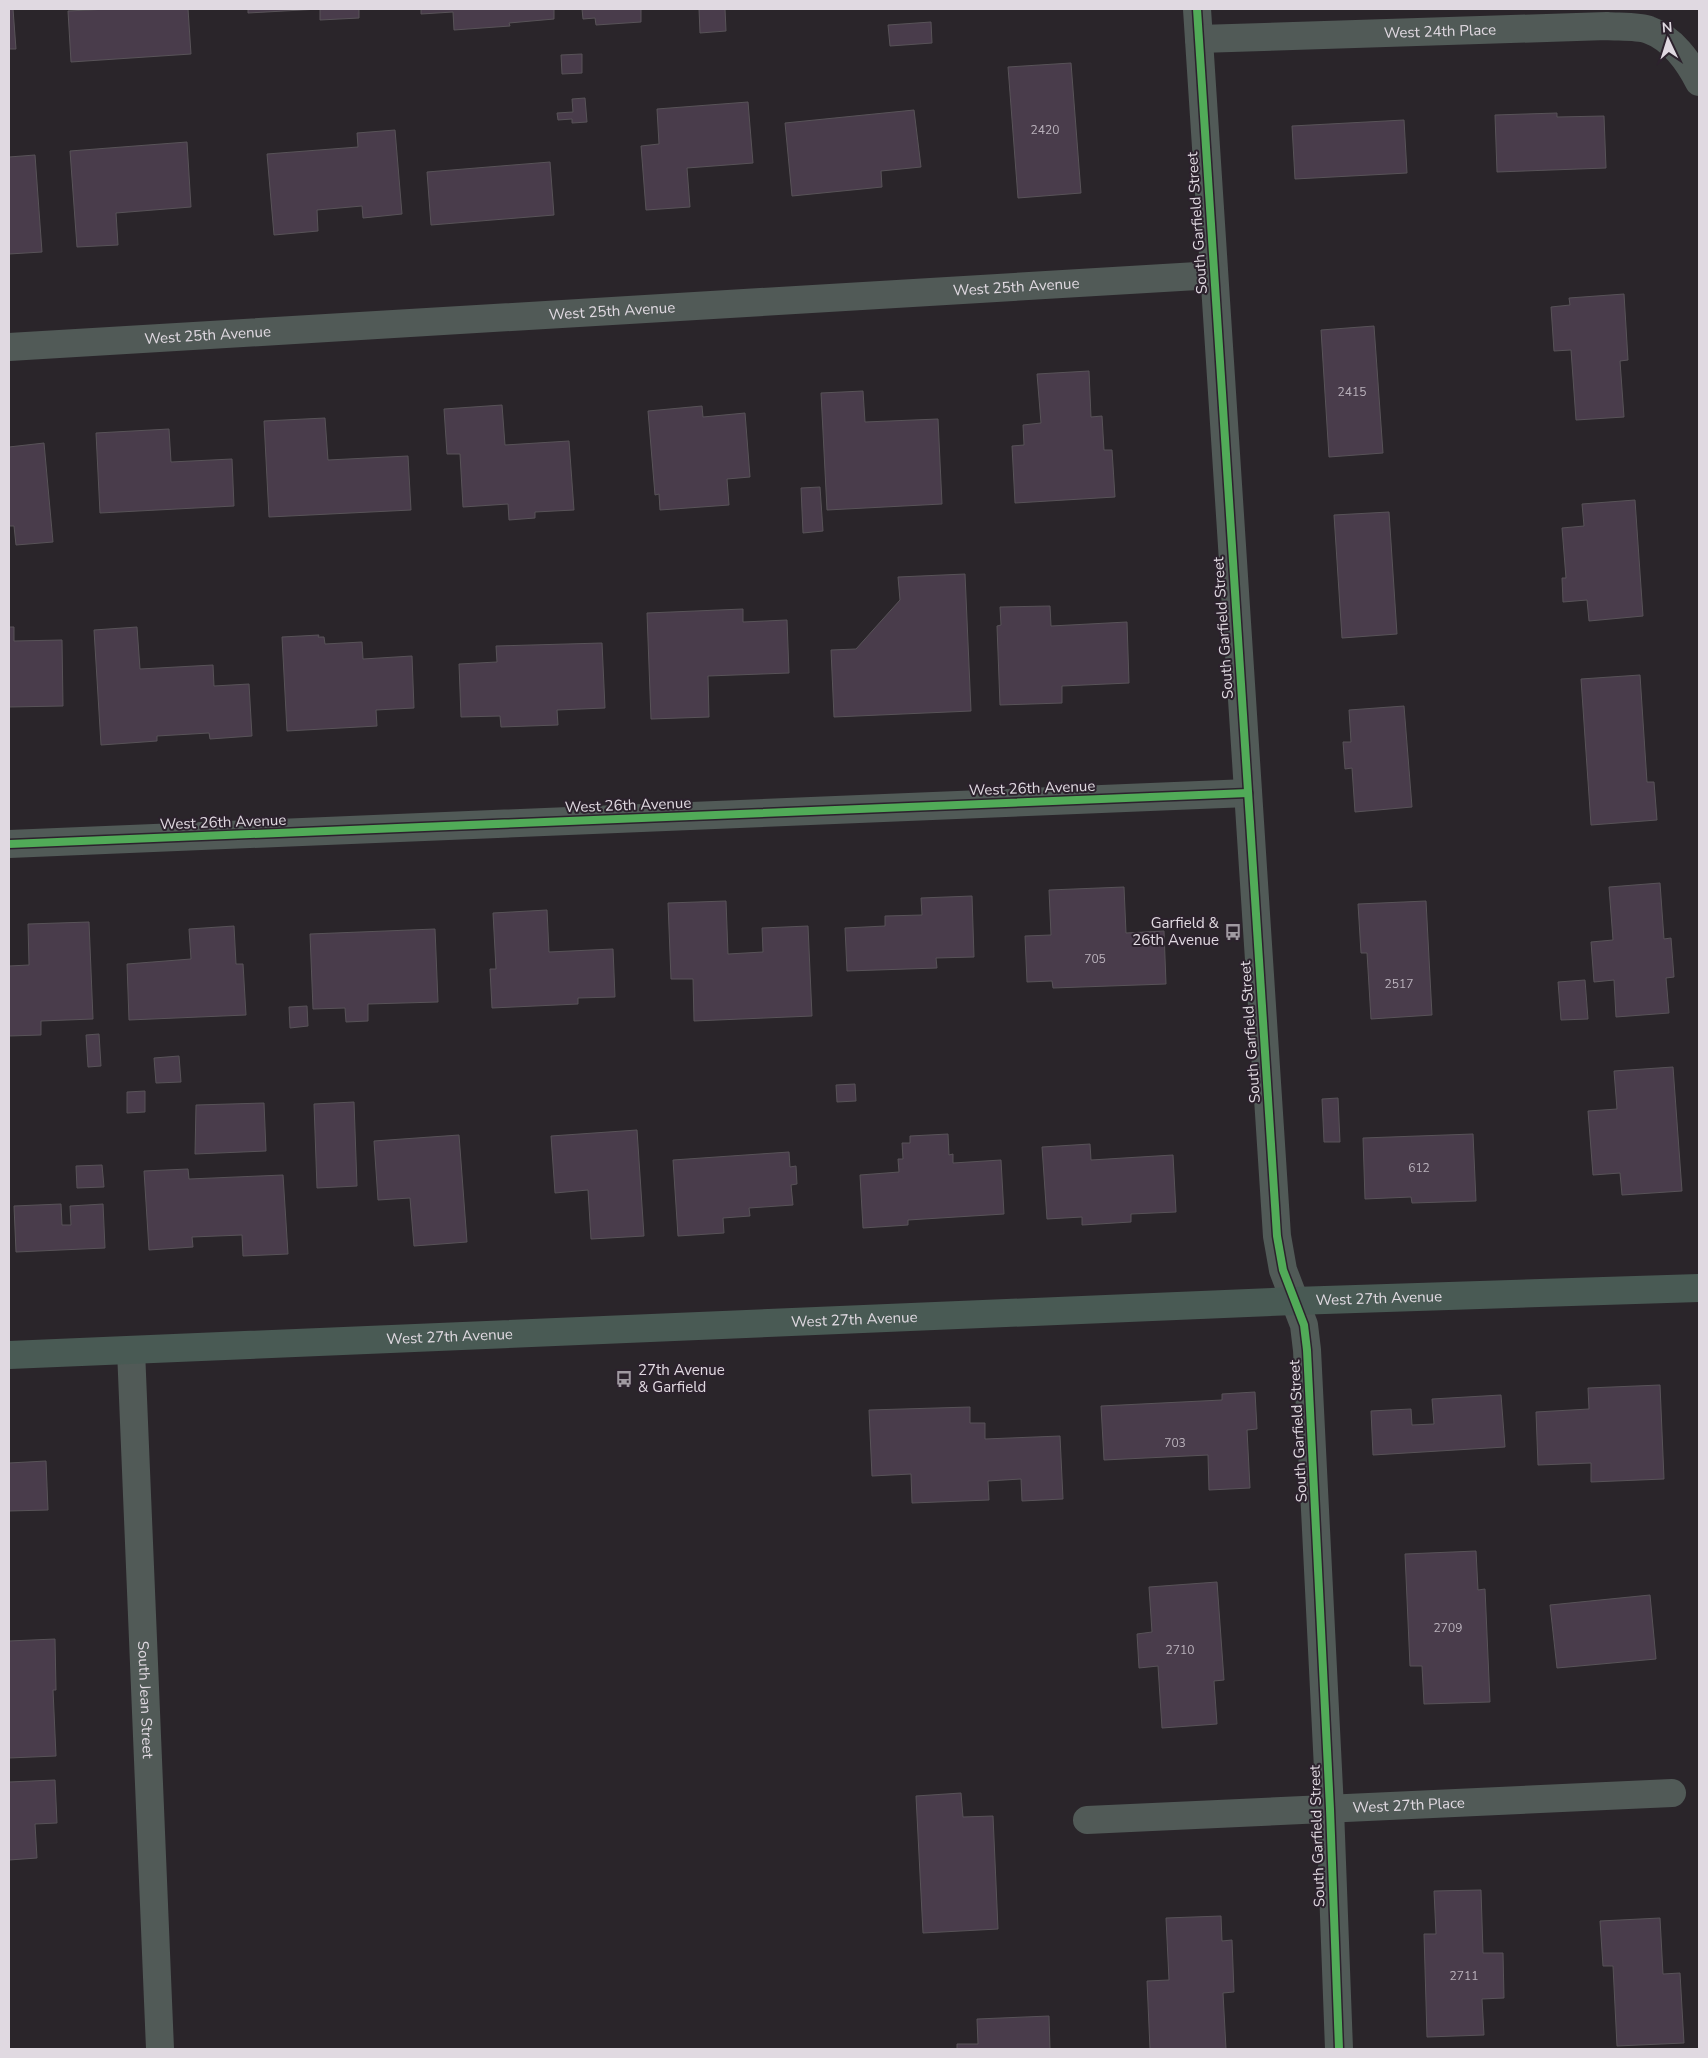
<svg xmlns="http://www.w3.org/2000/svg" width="1708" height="2058" font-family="'Nunito Sans',sans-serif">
	<rect width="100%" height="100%" fill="#2a252a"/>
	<g fill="#493c4b" stroke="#585358">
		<polygon points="9,9 13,9 16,49 9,49"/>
		<polygon points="109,9 188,9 191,54 71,62 68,11"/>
		<polygon points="248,9 359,9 359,18 320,20 320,9 248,13"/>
		<polygon points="421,9 554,9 554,19 509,23 510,26 454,30 453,12 421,14"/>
		<polygon points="582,9 641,9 641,22 596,25 595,18 583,19"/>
		<polygon points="699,9 725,9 726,31 700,33"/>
		<polygon points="931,22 932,43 890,46 888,25"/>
		<polygon points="582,54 582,73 562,74 561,55"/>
		<polygon points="1071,63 1081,193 1018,198 1008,67"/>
		<polygon points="585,98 587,122 572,123 572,119 558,120 557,113 573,112 572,99"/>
		<polygon points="748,102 753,163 687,168 690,207 646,210 641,146 659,144 657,109"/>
		<polygon points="914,110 921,167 881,171 882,187 792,196 785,123"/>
		<polygon points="1557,113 1557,117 1604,116 1606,168 1497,172 1495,115"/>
		<polygon points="1404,120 1407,173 1295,179 1292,126"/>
		<polygon points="395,130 402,214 363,218 362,206 317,210 318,231 274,235 267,154 358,147 357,133"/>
		<polygon points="187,142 191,207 116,213 118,245 77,247 70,151"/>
		<polygon points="35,155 42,252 9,254 9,157"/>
		<polygon points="550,162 554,215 431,225 427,172"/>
		<polygon points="1624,294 1628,360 1620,361 1624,417 1576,420 1571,350 1554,351 1551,307 1570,305 1569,298"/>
		<polygon points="1374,326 1383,453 1329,457 1321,330"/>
		<polygon points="1089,371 1091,417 1102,416 1104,450 1112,450 1115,497 1015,503 1012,446 1024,445 1023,425 1041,423 1037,374"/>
		<polygon points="863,391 865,422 938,419 942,504 827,510 821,393"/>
		<polygon points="502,405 505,445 569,441 574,510 535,512 535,518 509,520 508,504 463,507 460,454 447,454 444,409"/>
		<polygon points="702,406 703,417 745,413 750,477 727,479 729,505 660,510 659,494 655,495 648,411"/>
		<polygon points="325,418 328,460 408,456 411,510 269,517 264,421"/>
		<polygon points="169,429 171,462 232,459 234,506 100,513 96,433"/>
		<polygon points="44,443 53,542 16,545 14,526 9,526 9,447"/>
		<polygon points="820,487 823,531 803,533 801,488"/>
		<polygon points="1635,500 1643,616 1589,621 1587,600 1563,602 1562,578 1566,578 1562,528 1584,526 1582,504"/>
		<polygon points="1389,512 1397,634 1342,638 1334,515"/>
		<polygon points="965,574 971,711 834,717 831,650 856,649 900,600 898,577"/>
		<polygon points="1050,606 1051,626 1127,622 1129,683 1062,686 1062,703 1000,705 997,626 1001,625 1000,607"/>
		<polygon points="743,609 743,622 787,620 789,673 708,676 709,717 651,719 647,613"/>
		<polygon points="9,627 14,627 14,641 62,640 63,706 9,707"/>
		<polygon points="137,627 140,669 213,665 214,686 249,684 252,736 210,739 209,733 157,736 157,741 101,745 94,630"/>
		<polygon points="319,635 318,637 324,637 325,644 362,642 363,659 412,656 414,708 376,710 377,726 287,731 282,637"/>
		<polygon points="602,643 605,708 557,710 558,725 501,727 500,716 461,717 459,664 497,662 496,646"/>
		<polygon points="1640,675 1647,782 1654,782 1657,820 1591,825 1581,679"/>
		<polygon points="1404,706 1412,807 1355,812 1352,768 1345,769 1343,742 1351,742 1349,710"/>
		<polygon points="1660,883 1664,939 1671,938 1674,977 1666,978 1669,1013 1616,1017 1614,980 1594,982 1591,942 1613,940 1609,887"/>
		<polygon points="1124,887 1126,933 1164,931 1166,984 1053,988 1052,981 1027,982 1025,936 1051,935 1049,890"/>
		<polygon points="972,896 974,957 936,958 937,968 847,971 845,928 885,926 885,916 922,915 921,898"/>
		<polygon points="726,901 728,954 763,952 762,928 808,926 812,1016 694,1021 693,979 671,979 668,903"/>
		<polygon points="1426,901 1432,1015 1371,1019 1367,953 1361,953 1358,904"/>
		<polygon points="547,910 549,952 613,949 615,997 578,998 578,1004 492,1008 490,969 496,969 493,913"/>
		<polygon points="89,922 93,1019 41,1021 41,1035 9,1036 9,966 29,965 28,924"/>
		<polygon points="234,926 236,964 243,964 246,1015 129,1020 127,964 191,959 189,929"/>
		<polygon points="435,929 438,1002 368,1004 368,1021 346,1022 345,1008 313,1009 310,934"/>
		<polygon points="1585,980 1588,1019 1561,1020 1558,982"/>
		<polygon points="307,1006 308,1026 290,1028 289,1007"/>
		<polygon points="99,1034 101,1066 88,1067 86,1035"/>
		<polygon points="179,1056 181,1082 156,1083 154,1058"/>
		<polygon points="1673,1067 1682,1191 1622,1195 1620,1173 1593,1175 1588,1111 1617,1109 1614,1071"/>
		<polygon points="855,1084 856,1101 837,1102 836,1085"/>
		<polygon points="145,1091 145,1112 127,1113 127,1092"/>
		<polygon points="1338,1098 1340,1142 1324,1142 1322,1099"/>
		<polygon points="354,1102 357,1186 317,1188 314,1104"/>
		<polygon points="264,1103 266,1151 195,1154 196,1105"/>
		<polygon points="637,1130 644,1236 591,1239 588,1190 555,1193 551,1136"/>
		<polygon points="948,1134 949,1155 953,1154 953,1163 1001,1160 1004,1214 908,1220 908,1225 863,1228 860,1175 899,1172 898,1159 903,1159 902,1143 910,1143 910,1136"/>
		<polygon points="1473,1134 1476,1201 1412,1203 1411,1197 1365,1199 1363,1138"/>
		<polygon points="459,1135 467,1242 414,1246 410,1198 378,1200 374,1141"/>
		<polygon points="1090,1144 1091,1160 1173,1155 1176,1212 1131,1214 1131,1222 1082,1225 1082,1217 1047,1219 1042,1147"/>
		<polygon points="789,1152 790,1167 796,1166 797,1184 791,1185 793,1205 749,1208 750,1216 723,1218 724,1233 678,1236 673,1160"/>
		<polygon points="102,1165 104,1187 77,1188 76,1166"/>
		<polygon points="188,1169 189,1179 283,1175 288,1254 243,1256 242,1235 192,1237 193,1247 149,1250 144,1171"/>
		<polygon points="61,1204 62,1225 71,1225 70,1206 103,1204 105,1248 16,1252 14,1206"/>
		<polygon points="1660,1385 1664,1479 1591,1482 1591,1463 1538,1465 1536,1412 1589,1409 1588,1388"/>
		<polygon points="1255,1392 1257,1429 1247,1430 1250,1488 1209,1490 1208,1455 1104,1460 1101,1406 1222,1400 1222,1394"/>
		<polygon points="1501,1395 1505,1447 1373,1455 1371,1411 1411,1409 1412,1425 1434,1424 1432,1399"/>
		<polygon points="970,1407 970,1423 985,1423 985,1439 1060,1436 1063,1499 1022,1501 1021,1479 988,1481 989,1500 912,1503 911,1474 872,1476 869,1410"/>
		<polygon points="46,1461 48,1510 9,1511 9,1463"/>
		<polygon points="1476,1551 1478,1590 1485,1589 1490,1702 1424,1704 1422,1666 1410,1666 1405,1554"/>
		<polygon points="1217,1582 1224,1680 1214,1681 1217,1724 1162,1728 1158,1666 1139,1668 1137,1634 1152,1632 1149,1587"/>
		<polygon points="1650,1595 1656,1659 1557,1668 1550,1605"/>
		<polygon points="55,1639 56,1690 53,1690 56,1756 9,1758 9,1641"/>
		<polygon points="55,1780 57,1823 35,1824 37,1858 9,1860 9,1782"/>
		<polygon points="961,1793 963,1817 993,1816 998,1929 923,1933 916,1796"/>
		<polygon points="1481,1890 1483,1953 1503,1953 1504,1998 1482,1999 1484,2035 1427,2037 1424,1934 1436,1934 1434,1891"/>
		<polygon points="1221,1916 1222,1941 1232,1940 1234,1992 1223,1993 1226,2049 1150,2049 1147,1981 1169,1980 1166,1918"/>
		<polygon points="1660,1918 1663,1974 1680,1973 1684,2043 1617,2046 1613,1966 1603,1966 1600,1921"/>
		<polygon points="1049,2016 1050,2049 957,2049 957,2044 978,2044 977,2019"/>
	</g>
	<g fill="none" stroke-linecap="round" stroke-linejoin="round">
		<g stroke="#515a57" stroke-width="28">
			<polyline points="1197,9 1277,1236 1283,1270 1304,1325 1307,1350 1330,1809 1339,2049"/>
			<path id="s1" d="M1199 39 1607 26C1618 27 1639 26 1649 30 1672 38 1689 62 1699 82"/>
			<path id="s2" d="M9 347 1214 275"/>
			<polyline points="9,844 1248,793"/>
			<path id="s3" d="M131 1350 160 2049"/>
			<path id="s4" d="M1087 1820 1672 1793"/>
		</g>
		<path stroke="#495a54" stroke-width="28" id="s5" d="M9 1355 1294 1301 1699 1288"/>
		<g stroke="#2c222d" stroke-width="11">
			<g id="cycleway">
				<polyline points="1197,9 1277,1236 1283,1270 1304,1325 1307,1350 1330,1809 1339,2049"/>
				<polyline points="9,844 1248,793"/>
			</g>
		</g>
		<use href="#cycleway" stroke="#51ab58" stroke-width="8"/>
	</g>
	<defs>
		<g id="bus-bare" transform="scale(1.35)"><path d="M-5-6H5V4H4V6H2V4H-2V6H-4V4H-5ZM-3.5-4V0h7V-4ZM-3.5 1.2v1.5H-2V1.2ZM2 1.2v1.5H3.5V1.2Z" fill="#a09aa1" stroke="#2c222d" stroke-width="2.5" paint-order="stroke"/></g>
	</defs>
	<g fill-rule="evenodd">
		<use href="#bus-bare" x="1233" y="932"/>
		<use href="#bus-bare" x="624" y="1379"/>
	</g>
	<g text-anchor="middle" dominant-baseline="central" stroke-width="4" stroke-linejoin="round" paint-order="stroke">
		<g font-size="12" fill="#bab2bc">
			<text x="1045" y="130">2420</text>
			<text x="1352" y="392">2415</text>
			<text x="1095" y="959">705</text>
			<text x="1399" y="984">2517</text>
			<text x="1419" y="1168">612</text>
			<text x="1175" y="1443">703</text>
			<text x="1448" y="1628">2709</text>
			<text x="1180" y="1650">2710</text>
			<text x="1464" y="1976">2711</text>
		</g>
		<g font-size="15" fill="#e0d9e1" stroke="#2c222d">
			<text stroke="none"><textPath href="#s1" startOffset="241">West 24th Place</textPath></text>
			<text transform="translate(1197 223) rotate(-94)">South Garfield Street</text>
			<text stroke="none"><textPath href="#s2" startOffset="1009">West 25th Avenue</textPath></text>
			<text stroke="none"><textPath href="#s2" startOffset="604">West 25th Avenue</textPath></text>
			<text stroke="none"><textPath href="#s2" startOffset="199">West 25th Avenue</textPath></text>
			<text transform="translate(1223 628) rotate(-94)">South Garfield Street</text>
			<text transform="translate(1032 788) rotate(-2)">West 26th Avenue</text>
			<text transform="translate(628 805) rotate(-2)">West 26th Avenue</text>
			<text transform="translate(223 822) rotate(-2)">West 26th Avenue</text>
			<text transform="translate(1250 1032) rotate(-94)">South Garfield Street</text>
			<text stroke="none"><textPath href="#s5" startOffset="1371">West 27th Avenue</textPath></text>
			<text stroke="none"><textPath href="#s5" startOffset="846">West 27th Avenue</textPath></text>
			<text stroke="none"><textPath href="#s5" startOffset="441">West 27th Avenue</textPath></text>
			<text transform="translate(1298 1431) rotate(-93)">South Garfield Street</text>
			<text stroke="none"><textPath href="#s3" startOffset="350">South Jean Street</textPath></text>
			<text stroke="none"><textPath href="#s4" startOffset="322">West 27th Place</textPath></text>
			<text transform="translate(1317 1836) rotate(-92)">South Garfield Street</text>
		</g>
		<g font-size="15" fill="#e0d9e1" stroke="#2c222d" text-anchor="end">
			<text x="1219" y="923">Garfield &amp;<tspan x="1219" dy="17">26th Avenue</tspan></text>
			<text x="638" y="1370" text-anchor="start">27th Avenue<tspan x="638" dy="17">&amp; Garfield</tspan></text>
		</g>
	</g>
	<rect width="1708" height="2058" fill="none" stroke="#e0d9e1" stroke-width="20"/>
	<g transform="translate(1668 40) rotate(356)" stroke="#2c222d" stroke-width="4" paint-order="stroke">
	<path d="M0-4L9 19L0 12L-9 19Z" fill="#e0d9e1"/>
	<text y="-8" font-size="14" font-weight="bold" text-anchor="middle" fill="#e0d9e1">N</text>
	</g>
</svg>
